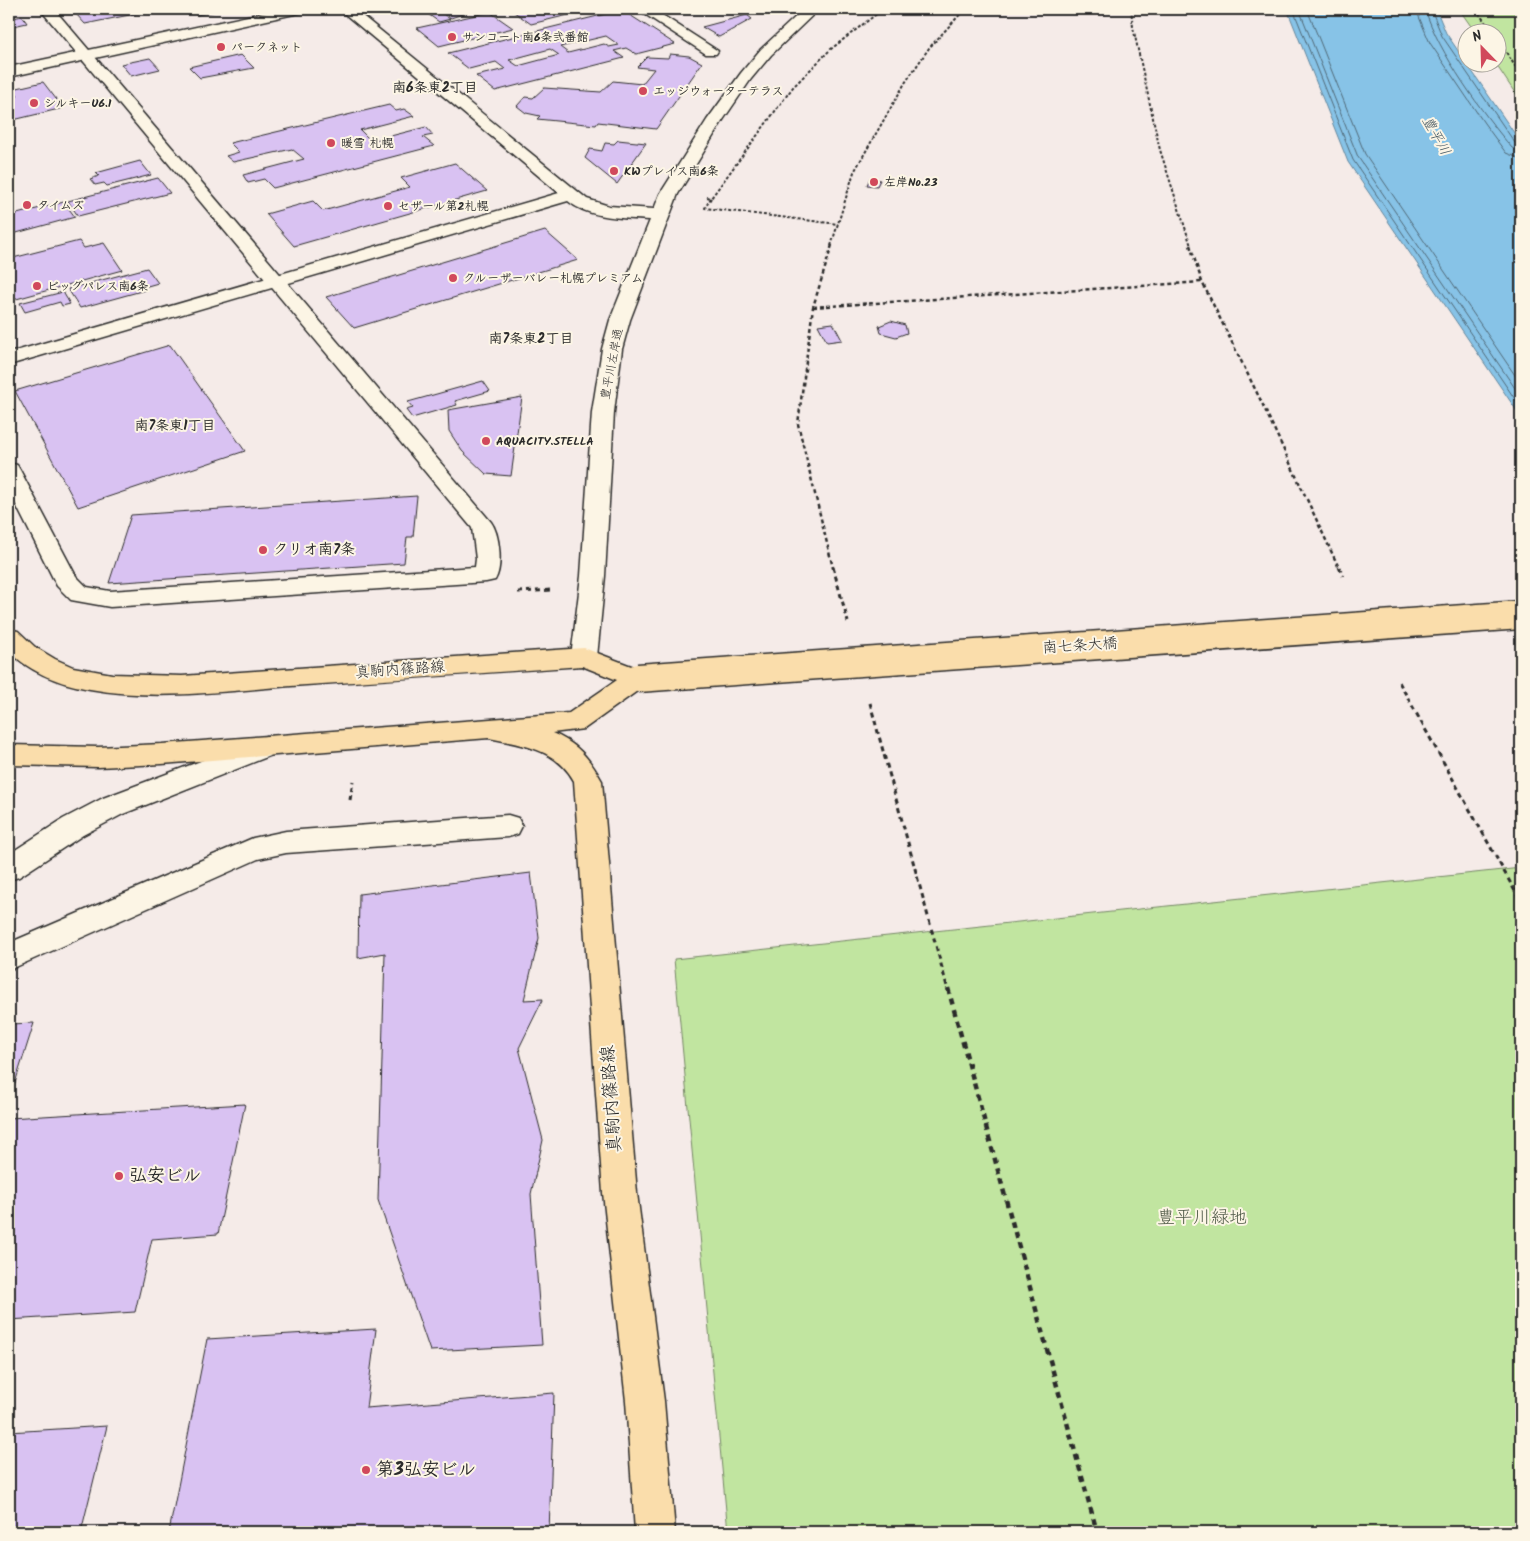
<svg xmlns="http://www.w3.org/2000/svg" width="1530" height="1541" font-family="Kalam,'Klee One',sans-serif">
	<rect width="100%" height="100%" fill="#f5ebe8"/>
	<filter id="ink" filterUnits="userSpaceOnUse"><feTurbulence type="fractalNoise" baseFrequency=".02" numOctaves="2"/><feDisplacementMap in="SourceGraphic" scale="10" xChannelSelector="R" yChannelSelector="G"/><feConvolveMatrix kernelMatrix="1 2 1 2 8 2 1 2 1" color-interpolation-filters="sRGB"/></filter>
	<g filter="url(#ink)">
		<g fill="#c1e5a0" stroke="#768866">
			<polygon points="1459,9 1521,9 1521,102 1495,63 1498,62 1498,32 1475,32"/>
			<polygon points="1521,868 1521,1532 728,1532 674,959"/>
		</g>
		<polygon fill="#87c3e7" stroke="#62869c" points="1287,9 1436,9 1446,33 1521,143 1521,417 1348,162"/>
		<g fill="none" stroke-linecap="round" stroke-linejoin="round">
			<g stroke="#506876" stroke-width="1">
				<polyline points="1293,9 1353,160 1521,408"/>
				<polyline points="1299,9 1358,157 1521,397"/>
				<polyline points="1307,9 1365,154 1521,384"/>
				<polyline points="1418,9 1419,17 1430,43 1484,123 1506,153 1521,159"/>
				<path d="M1425 9C1438 52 1483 114 1512 148L1521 151"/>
				<polyline points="1431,9 1442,36 1515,143 1521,145"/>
			</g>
		</g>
		<g fill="#d9c2f2" stroke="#2b2b2b" fill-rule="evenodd">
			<polygon points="102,9 159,9 85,24 76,14"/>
			<polygon points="190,9 227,9 197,15"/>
			<polygon points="421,9 436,9 450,19 439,22"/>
			<polygon points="438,9 469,9 471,11 451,18"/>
			<polygon points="510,9 593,9 531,24"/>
			<path d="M622 10 675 44 636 54 626 48 614 51 624 58 495 91 476 76 505 69 496 62 469 69 448 53ZM606 36 619 45 609 47 604 44 568 53 560 47ZM550 49 559 55 518 66 509 60Z"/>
			<polygon points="490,12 513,28 439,46 417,28"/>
			<polygon points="747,15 752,19 719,37 702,27"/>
			<polygon points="22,16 27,23 9,27 9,19"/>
			<polygon points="670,54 689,56 702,63 656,129 598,122 596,125 537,119 540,116 526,113 517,106 525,97 533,98 544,88 601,92 613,81 642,84 654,69 637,67 647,57 668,58"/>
			<polygon points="241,55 254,68 200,78 189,67"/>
			<polygon points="150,58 160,69 131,76 121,64"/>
			<polygon points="43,82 63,108 9,121 9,98 18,96 13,89"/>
			<polygon points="389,105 396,111 404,109 414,116 360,130 371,141 426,127 433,135 423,137 434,146 273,188 264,179 248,183 243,175 304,159 292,149 233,162 226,156 239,152 230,143"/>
			<polygon points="618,140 646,143 617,184 585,158 590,149 602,151 605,143 614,144"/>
			<polygon points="140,161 151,175 107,186 104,183 95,185 90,179 99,176 96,173"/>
			<polygon points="455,163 487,191 294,246 266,214 313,201 323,211 410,187 401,178"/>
			<polygon points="158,178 170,193 78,216 68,201"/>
			<polygon points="870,178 880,180 877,186 867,185"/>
			<polygon points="64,202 75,217 9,235 9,216"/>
			<polygon points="545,231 578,260 354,328 326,297"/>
			<polygon points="79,241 84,248 104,243 122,270 9,301 9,259"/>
			<polygon points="147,268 158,283 144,287 145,290 80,308 68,289"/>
			<polygon points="63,292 70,304 62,306 60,302 25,312 20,303"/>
			<polygon points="891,321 905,325 907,333 896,337 881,333 879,326"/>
			<polygon points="833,323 842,340 827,342 818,325"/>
			<polygon points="170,345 245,451 78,507 15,391"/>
			<polygon points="483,381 490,391 455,401 457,405 412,418 406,410 413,408 408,402"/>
			<polygon points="522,397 511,476 486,474 462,451 449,431 448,410"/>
			<polygon points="417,496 413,537 407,537 404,563 109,583 131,515"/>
			<polygon points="531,873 539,938 524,1000 543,999 519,1048 543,1140 531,1194 542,1345 430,1351 378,1200 385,953 358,958 359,894"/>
			<polygon points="34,1023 9,1102 9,1024"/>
			<polygon points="245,1104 218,1234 152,1239 135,1312 9,1320 9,1118"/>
			<polygon points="376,1329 366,1408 554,1393 549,1532 169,1532 207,1339"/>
			<polygon points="107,1426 81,1532 9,1532 9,1432"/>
		</g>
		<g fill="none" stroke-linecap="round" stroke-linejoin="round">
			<g stroke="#2b2b2b" stroke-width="3">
				<g id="minor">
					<path d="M40 9H54L491 522C500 534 503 567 495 580L486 582 110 607 71 600 57 586 9 491V463L17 465 20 470 76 576 87 587 110 591 475 567 476 559 472 528Z"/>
					<polygon points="637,9 653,9 718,51 716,54 706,54"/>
					<polygon points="508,815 518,818 522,826 518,834 508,837 286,853 258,859 9,970 9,943 253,838 286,831"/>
				</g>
			</g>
			<g stroke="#2b2b2b" stroke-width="3">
				<g id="tertiary">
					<polygon points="281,9 306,9 304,12 299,13 9,77 9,67"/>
					<path d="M339 9H354L587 199 609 206 654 209 660 194 707 120 741 73 761 49 804 9H819L771 55 751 79 723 120 678 194 630 320 622 349 614 412 605 576 597 657 593 663 584 666 575 663 571 657 581 576 592 412 602 349 610 320 650 220C624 218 590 219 568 201L9 365V353L559 193Z"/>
					<polygon points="267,736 277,739 281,746 277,753 123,814 83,835 19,877 9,880 9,854 63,819 103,798"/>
				</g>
			</g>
			<g stroke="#2b2b2b" stroke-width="3">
				<path id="primary" d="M9 629 18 631 35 647 55 659 73 667 112 674 182 676 584 648 647 672 651 678 647 684 584 729 552 733C577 743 589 758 602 781L637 1193 664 1401 675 1532H635L626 1401 603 1193 574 781C556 748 522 745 489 738L162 764 98 767 9 765V745L98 747 162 744 569 713 617 680 582 666C485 673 388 680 291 686 225 691 156 701 90 689 60 684 31 673 9 651Z"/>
			</g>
			<g stroke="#2b2b2b" stroke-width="2" stroke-dasharray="3 2" stroke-linecap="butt">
				<polyline points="1131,9 1133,27 1160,150 1191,246"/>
				<polyline points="1476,9 1492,32"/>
				<polyline points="1498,40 1521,75"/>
				<polyline points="707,197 711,198 793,87 831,49 883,9"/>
				<polyline points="711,198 705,208 838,224"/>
				<polyline points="831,246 854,172 905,83 929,48 965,9"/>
			</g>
			<g stroke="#2b2b2b" stroke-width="2.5" stroke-dasharray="4 3" stroke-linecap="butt">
				<polyline points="832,245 813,307 798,424 833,568"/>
				<polyline points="1190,245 1202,282 1261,401 1339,568"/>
				<polyline points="813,307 1202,282"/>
			</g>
			<g stroke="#2b2b2b" stroke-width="3" stroke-dasharray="5 4" stroke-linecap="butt">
				<polyline points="833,567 848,622"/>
				<polyline points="1339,567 1343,576"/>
				<polyline points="518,592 552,590"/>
				<polyline points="1399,682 1521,902"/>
				<polyline points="870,703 948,990"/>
				<polyline points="350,800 353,781"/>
			</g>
			<polyline stroke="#2b2b2b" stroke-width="4.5" stroke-dasharray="6 5" stroke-linecap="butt" points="948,988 1097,1532"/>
			<use href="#minor" fill="#fcf5e5" fill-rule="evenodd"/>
			<use href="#tertiary" fill="#fcf5e5" fill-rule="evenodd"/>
			<use href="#primary" fill="#faddab" fill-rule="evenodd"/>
			<g stroke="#2b2b2b" stroke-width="31" stroke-linecap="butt">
				<polyline id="primary-bridge" points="638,678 1521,615"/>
			</g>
			<use href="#primary-bridge" stroke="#faddab" stroke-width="28"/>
		</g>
	</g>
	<g fill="#d1495b" stroke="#fcf5e5" stroke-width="2">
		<circle cx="452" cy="37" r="5"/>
		<circle cx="221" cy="47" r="5"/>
		<circle cx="643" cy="91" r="5"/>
		<circle cx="34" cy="103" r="5"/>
		<circle cx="331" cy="143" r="5"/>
		<circle cx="614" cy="171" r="5"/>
		<circle cx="874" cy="182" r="5"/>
		<circle cx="27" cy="205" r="5"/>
		<circle cx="388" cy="206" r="5"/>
		<circle cx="453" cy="278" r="5"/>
		<circle cx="37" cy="286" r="5"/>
		<circle cx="486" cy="441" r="5"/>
		<circle cx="263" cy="550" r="5"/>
		<circle cx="119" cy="1176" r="5"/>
		<circle cx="366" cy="1470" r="5"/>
	</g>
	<g text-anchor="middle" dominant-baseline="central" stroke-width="4" stroke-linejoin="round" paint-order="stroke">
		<g font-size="12" font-weight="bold" fill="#2b2b2b" stroke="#fcf5e5" text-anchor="start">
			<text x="462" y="37">サンコート南6条弐番館</text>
			<text x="231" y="47">パークネット</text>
			<text x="653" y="91">エッジウォーターテラス</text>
			<text x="44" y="103">シルキーU6.1</text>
			<text x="341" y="143">暖雪 札幌</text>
			<text x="624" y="171">KWプレイス南6条</text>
			<text x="884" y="182">左岸No.23</text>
			<text x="37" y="205">タイムズ</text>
			<text x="398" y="206">セザール第2札幌</text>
			<text x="463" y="278">クルーザーバレー札幌プレミアム</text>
			<text x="47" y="286">ビッグパレス南6条</text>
			<text x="496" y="441">AQUACITY.STELLA</text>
		</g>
		<g font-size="12" fill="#2b2b2b" stroke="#fcf5e5">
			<text transform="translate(612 364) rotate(-79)">豊平川左岸通</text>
		</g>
		<g font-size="14" font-weight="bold" fill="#2b2b2b" stroke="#fcf5e5">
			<text x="435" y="88">南6条東2丁目</text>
			<text x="531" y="339">南7条東2丁目</text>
			<text x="175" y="426">南7条東1丁目</text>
		</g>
		<g font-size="14" font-style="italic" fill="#475963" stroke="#fcf5e5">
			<text transform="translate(1436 136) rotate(61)">豊平川</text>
		</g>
		<g font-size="15" font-weight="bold" fill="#2b2b2b" stroke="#fcf5e5" text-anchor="start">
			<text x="273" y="550">クリオ南7条</text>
		</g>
		<g font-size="15" fill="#2b2b2b" stroke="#fcf5e5">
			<text transform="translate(1080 646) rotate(-4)">南七条大橋</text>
			<text transform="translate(400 670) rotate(-4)">真駒内篠路線</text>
		</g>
		<g font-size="18" fill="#2b2b2b" stroke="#fcf5e5">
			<text transform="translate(612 1099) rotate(-94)">真駒内篠路線</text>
		</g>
		<g font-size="18" font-weight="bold" fill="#2b2b2b" stroke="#fcf5e5" text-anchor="start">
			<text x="129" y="1176">弘安ビル</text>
			<text x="376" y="1470">第3弘安ビル</text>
		</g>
		<g font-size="18" fill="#505a48" stroke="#fcf5e5">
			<text x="1202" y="1218">豊平川緑地</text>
		</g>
	</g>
	<rect width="1530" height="1541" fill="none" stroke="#fcf5e5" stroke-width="30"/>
	<rect x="15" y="15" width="1500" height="1511" fill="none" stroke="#2b2b2b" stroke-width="2" filter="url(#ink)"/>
	<g transform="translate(1482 48) rotate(337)"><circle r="24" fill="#fcf5e5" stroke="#a8a49b"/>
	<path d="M0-4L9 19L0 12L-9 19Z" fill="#d1495b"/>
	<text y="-8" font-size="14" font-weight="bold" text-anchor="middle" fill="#2b2b2b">N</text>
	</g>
</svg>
